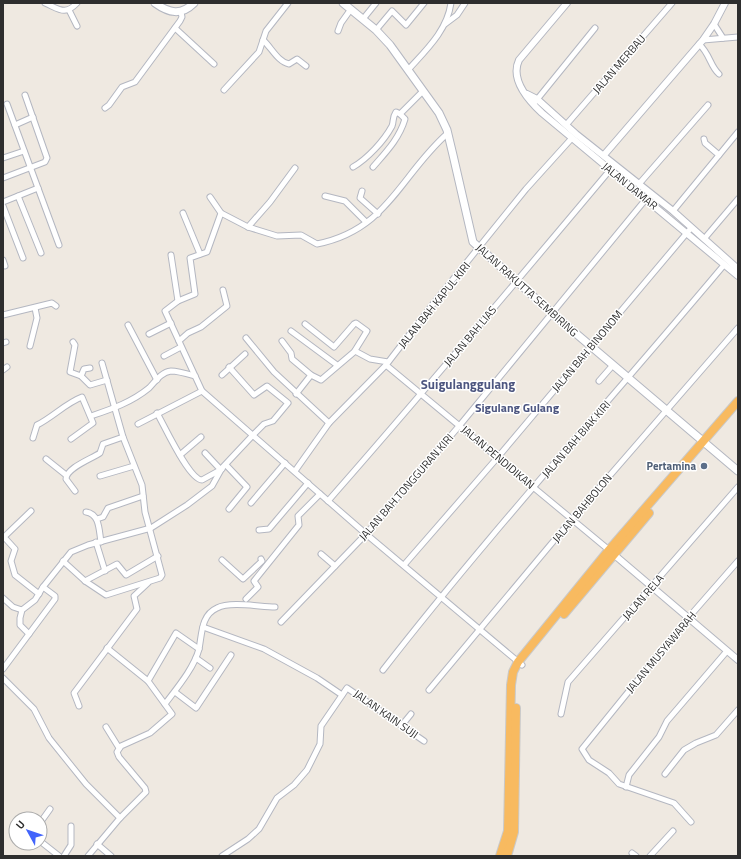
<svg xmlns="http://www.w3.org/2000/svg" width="741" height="859" font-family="'Titillium Web',sans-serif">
	<rect width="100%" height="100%" fill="#efe9e1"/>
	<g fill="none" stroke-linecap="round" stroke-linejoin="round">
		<g stroke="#b4b7c1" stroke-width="7">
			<g id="minor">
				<path d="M45 3C59 9 65 16 77 3"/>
				<polyline points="69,10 77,26"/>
				<polyline points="363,19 376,3"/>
				<polyline points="445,24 457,15 465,3"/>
				<polyline points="714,24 723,38"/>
				<polyline points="175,28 214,64"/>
				<polyline points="376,30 392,11 406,25 424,3"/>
				<polyline points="338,31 341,23 351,9"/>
				<path d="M263 40C271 47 278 62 289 64L297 59 306 66"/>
				<polyline points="703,40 738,37"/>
				<path d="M699 44C710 54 710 66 719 74"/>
				<path d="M408 70C426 50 447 31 451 3"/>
				<polyline points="224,90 259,52 266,31 288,3"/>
				<polyline points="535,102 595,28"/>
				<polyline points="7,104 59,245"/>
				<polyline points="105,108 109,105 122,87 135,82 180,21 182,17 181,12"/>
				<polyline points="15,125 33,117"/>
				<polyline points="566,125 672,3"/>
				<path d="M448 133C400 175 388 230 317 244L301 235 277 236 248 227 221 213 207 252 190 258 195 294 178 301 165 311 202 391 366 534 522 665"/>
				<polyline points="704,139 705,143 719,155"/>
				<polyline points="3,158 24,151"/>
				<path d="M353 167C367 159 384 141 392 126 394 121 392 118 396 112L400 114 423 91"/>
				<path d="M373 167C386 152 399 139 405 119L400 114"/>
				<polyline points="3,178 45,162 47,158 25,95"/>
				<polyline points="639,184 708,105"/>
				<polyline points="362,191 360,198 378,214"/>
				<polyline points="18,196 41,253"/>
				<polyline points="325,196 345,201 366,222"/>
				<polyline points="210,197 221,213"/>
				<polyline points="3,202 38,188"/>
				<polyline points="3,206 23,258"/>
				<polyline points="673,211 738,132"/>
				<polyline points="183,213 200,254"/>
				<polyline points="248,227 270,202 295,168"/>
				<polyline points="704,239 738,199"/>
				<polyline points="171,255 178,301"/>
				<polyline points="3,260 5,266"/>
				<polyline points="3,315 52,303 56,306"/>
				<polyline points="128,325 157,380"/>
				<polyline points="291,331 337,365"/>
				<polyline points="149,334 171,323"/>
				<polyline points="246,338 274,372 329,423"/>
				<polyline points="179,341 188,333 201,327 227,306 223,290"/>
				<polyline points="282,341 291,353 292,359 311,375"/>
				<polyline points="73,342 75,345 70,372 81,376 90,385 107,380"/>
				<polyline points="3,343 6,342"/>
				<polyline points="30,346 37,318 35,308"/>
				<polyline points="355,351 370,359 388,362"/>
				<polyline points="164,356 181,347"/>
				<polyline points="386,365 609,550"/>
				<polyline points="3,370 7,367"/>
				<polyline points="222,375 245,354"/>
				<polyline points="81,376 84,369 90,368"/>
				<polyline points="599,381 613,365"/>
				<polyline points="296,394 311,375 321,380 354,352 367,331 356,323 354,324 334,347 305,324"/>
				<path d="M157 413C164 425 189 480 202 480L222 469"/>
				<path d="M91 416C112 409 132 402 149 388 155 382 161 372 171 371 178 371 188 374 195 376"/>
				<polyline points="138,424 202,391"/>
				<path d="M33 438 37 425C53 417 66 403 82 397L93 423 71 439"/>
				<polyline points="205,453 220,469"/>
				<polyline points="180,455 201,437"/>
				<polyline points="46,459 66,475"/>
				<polyline points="226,465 247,487 229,509"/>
				<polyline points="295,471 329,423 386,365 433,304 526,189 572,138"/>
				<polyline points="100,476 134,466"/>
				<path d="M75 491 66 479C66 468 91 459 100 453L103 444 123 437"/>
				<path d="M328 501C424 392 517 281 610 170"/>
				<polyline points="251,503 285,463"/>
				<polyline points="31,511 4,537 15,549 11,561 15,575 39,594"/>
				<path d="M86 512C100 514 99 531 101 542"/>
				<polyline points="97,519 103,517 108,508 143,496"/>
				<polyline points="259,530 269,529 308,483"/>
				<polyline points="96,542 105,571"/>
				<polyline points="321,554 335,566"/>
				<polyline points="222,560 243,579 262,561 261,559"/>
				<polyline points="63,561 85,581 106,595 160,578 162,575 145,512 142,485 123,437 102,363"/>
				<polyline points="404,565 498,457 691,228"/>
				<polyline points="85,581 117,564 126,575 158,556"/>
				<polyline points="3,598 13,607 22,610"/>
				<polyline points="246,599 258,587 254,581 299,525 298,516 320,494"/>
				<polyline points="281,622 366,534 460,425 646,199"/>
				<polyline points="203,627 264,649 317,678 342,695"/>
				<polyline points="29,634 20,625 20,618 22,610 35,600 43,587 71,552 88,545 151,528 187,505 212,486 222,468 253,435 264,424 273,421 288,403 267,386 254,395 229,367"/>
				<polyline points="107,648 148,681"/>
				<polyline points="196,658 210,668"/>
				<polyline points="3,669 55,599 55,596 43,587"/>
				<path d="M383 670C491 531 611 400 724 265"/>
				<polyline points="3,678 34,709 49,738 86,784 120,818"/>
				<polyline points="429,690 572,519 738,328"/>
				<polyline points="175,692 196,708 231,655"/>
				<path d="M165 704C177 688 194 668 199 649 202 634 201 615 217 608 231 601 260 607 275 607"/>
				<polyline points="79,706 74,693 137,609 134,596 148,583"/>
				<polyline points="561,714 568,682 738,487"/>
				<polyline points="402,725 411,714"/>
				<polyline points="106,727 119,748"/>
				<polyline points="665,774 684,750 696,743 716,735 738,710"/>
				<polyline points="626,787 629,775 659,737 667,721 727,651"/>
				<polyline points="691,822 674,803 619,784 609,773 589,760 582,749 689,617 738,561"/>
				<polyline points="40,823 50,809"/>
				<polyline points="40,841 59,856"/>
				<polyline points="97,844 111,856"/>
				<polyline points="632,853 636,856"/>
				<polyline points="64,856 71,845 71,826"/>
				<polyline points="88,856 120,818 146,792 145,788 119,757 117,752 121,746 150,733 172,714 148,681 176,633 199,649"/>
				<polyline points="222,856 248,839 259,829 277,798 294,785 307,770 320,744 321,726 347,688 424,741"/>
				<polyline points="650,856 673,831"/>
			</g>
		</g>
		<g stroke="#b4b7c1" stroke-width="8">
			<g id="tertiary">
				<path d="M567 3 519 60C510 79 528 100 542 113L738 276"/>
				<polyline points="527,94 537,99 576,134 673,211 738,269"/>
				<polyline points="604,155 703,40 714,24 725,3"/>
				<polyline points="611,552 738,660"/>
			</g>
		</g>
		<g stroke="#b4b7c1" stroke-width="9">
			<g id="secondary">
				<path d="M155 3C169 13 181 16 194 3"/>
				<polyline points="343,3 376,30 390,45 439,113 447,130 453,155 473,242 553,314 738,471"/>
			</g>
		</g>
		<g stroke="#c9c9c9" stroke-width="10">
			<g id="trunk">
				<polyline points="564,614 649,513"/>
				<polyline points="500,856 508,831 511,685 513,672 518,662 609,550 738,401"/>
				<polyline points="507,856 514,832 516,708"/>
			</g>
		</g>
		<use href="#minor" stroke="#fff" stroke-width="5"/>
		<use href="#tertiary" stroke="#fff" stroke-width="6"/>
		<use href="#secondary" stroke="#fff" stroke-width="7"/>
		<use href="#trunk" stroke="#f8ba60" stroke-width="8"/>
	</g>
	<circle fill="#5c6f8a" stroke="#fff" stroke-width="1.5" cx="704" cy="466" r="4"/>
	<g text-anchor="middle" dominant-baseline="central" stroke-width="3" stroke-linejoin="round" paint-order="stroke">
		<g font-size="11" fill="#2e2e2e" stroke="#fff">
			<text transform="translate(619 64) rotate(-49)">JALAN MERBAU</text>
			<text transform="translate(630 186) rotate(39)">JALAN DAMAR</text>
			<text transform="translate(527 290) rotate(42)">JALAN RAKUTTA SEMBIRING</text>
			<text transform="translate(434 305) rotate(-51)">JALAN BAH KAPUL KIRI</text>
			<text transform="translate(470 336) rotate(-50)">JALAN BAH LIAS</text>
			<text transform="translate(587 351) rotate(-50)">JALAN BAH BINONOM</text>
			<text transform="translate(576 439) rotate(-49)">JALAN BAH BIAK KIRI</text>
			<text transform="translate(498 457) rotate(40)">JALAN PENDIDIKAN</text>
			<text transform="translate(406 487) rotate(-49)">JALAN BAH TONGGURAN KIRI</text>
			<text transform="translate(582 508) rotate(-50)">JALAN BAHBOLON</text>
			<text transform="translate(643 597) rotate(-49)">JALAN RELA</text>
			<text transform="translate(661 652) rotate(-50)">JALAN MUSYAWARAH</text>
			<text transform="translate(386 714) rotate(35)">JALAN KAIN SUJI</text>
		</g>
		<g font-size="11" font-weight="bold" fill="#4e5e75" stroke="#fff" text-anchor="end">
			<text x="696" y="466">Pertamina</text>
		</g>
		<g font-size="12" font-weight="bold" fill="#4d5680" stroke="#fff">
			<text x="517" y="407">Sigulang Gulang</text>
		</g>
		<g font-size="13" font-weight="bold" fill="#4d5680" stroke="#fff">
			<text x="468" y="384">Suigulanggulang</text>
		</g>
	</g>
	<rect width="741" height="859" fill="none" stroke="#2e2e2e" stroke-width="8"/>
	<g transform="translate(28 831) rotate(310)"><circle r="19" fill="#ffffff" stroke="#ababab"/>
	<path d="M0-3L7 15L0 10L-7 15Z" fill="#4264fb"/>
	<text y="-6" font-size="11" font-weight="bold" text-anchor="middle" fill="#2e2e2e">U</text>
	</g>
</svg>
